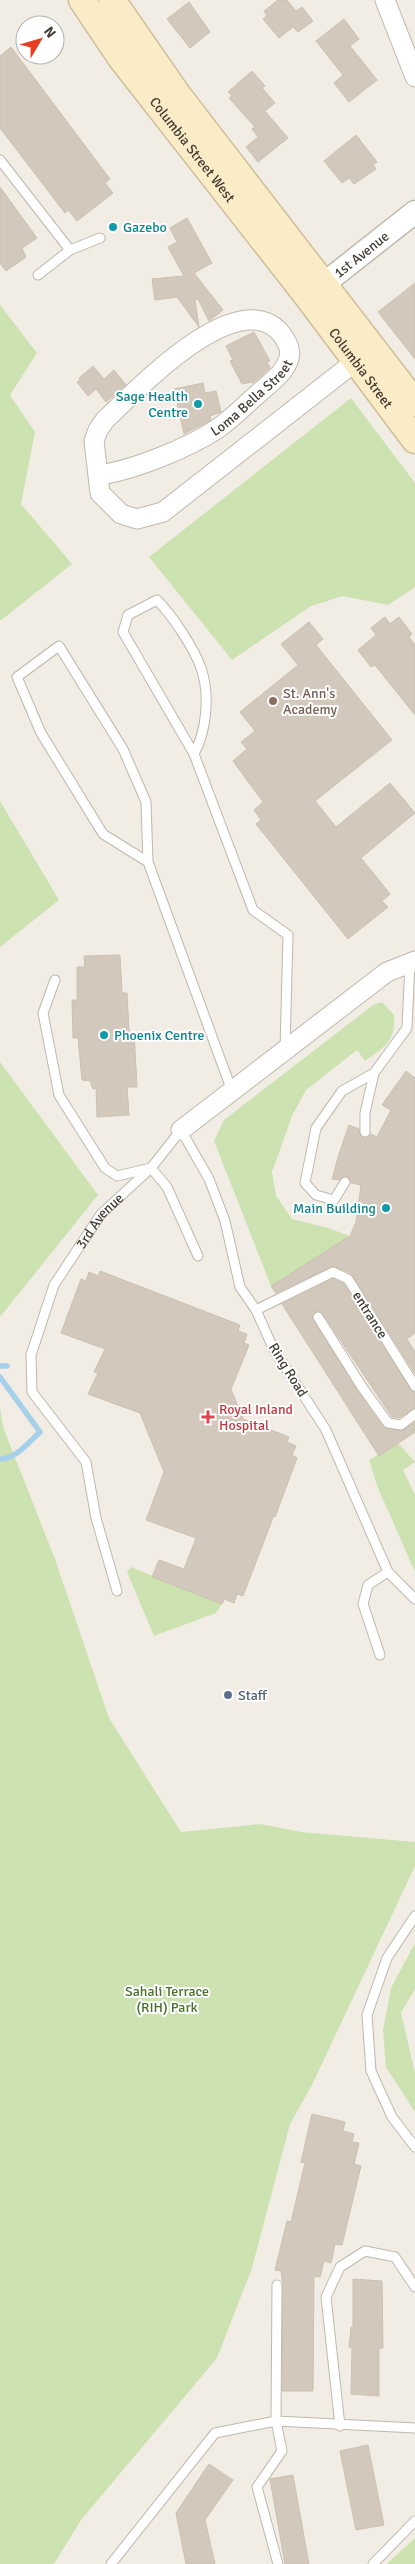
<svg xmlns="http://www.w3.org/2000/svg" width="415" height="2564" font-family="Signika,sans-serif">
	<rect width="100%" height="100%" fill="#f1ede5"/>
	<g fill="#cde2b1">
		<polygon points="0,305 37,353 10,395 35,432 21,504 72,564 0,621"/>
		<polygon points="351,398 415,483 415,587 388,605 343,596 311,606 232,660 149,557"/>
		<polygon points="0,801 59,900 0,947"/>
		<path d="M382 1002 394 1015C395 1042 386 1046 365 1061L357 1050 306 1090 292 1116 272 1172 276 1196 292 1219 328 1228 350 1236 271 1286 214 1141 224 1120 373 1005Z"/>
		<polygon points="0,1062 98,1195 0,1317"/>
		<polygon points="0,1407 3,1427 55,1559 109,1718 181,1832 260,1824 301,1832 415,1842 415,1866 312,2085 290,2124 252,2268 217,2358 81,2520 54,2564 0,2564"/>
		<polygon points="398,1443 415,1462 403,1470 415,1495 415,1572 378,1488 369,1460"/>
		<polygon points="131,1567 222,1604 216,1613 154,1636 127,1572"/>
		<polygon points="415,1943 415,1989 401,2013 415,2073 415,2112 386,2067 383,2030 391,1988"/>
		<polygon points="415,2538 415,2564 387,2564"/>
	</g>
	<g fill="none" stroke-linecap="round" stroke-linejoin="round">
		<g stroke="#a6cfe9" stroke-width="5.5">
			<polyline points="0,1366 7,1366"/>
			<path d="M0 1377 40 1432C29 1442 16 1459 0 1459"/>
		</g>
	</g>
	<g fill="#d2c9bc" stroke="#ccc0b0">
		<polygon points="278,0 287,0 296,11 302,7 313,21 298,32 293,27 279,38 263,19 267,16 264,11"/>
		<polygon points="189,2 210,32 190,48 167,19"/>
		<polygon points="344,19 359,39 350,46 377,80 349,102 334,83 343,75 316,41"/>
		<polygon points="11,47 110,179 105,183 113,193 77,221 68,210 65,213 0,128 0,56"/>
		<polygon points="252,71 265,86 262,88 275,103 265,111 288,138 258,162 246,147 258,137 252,129 255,127 229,98 232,96 228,92"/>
		<polygon points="356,135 377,162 373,165 376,169 354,184 349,178 342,183 324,161"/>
		<polygon points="0,187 37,238 22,248 26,257 6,271 0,263"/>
		<polygon points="187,218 212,263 194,273 223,310 209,321 198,299 195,300 199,327 177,297 155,300 152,279 184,276 168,247 177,242 170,228"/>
		<polygon points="415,283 415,359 378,312"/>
		<polygon points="254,332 270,361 267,362 270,368 253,383 252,382 242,384 230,361 233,360 226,346"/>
		<polygon points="93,366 104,379 114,370 126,385 106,402 96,389 88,396 77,382 80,380 79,378"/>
		<polygon points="203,383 205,393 216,391 221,412 210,416 211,420 184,434 174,389"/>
		<polygon points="385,617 390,624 399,617 412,634 409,637 415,645 415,715 375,665 371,667 358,650 376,635 371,628"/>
		<polygon points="309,622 323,639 316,645 392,740 315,801 336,827 390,783 415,813 361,858 390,894 382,901 388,907 348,939 256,824 261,820 254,810 263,802 233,761 247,749 241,742 255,731 240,712 298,665 281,644"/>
		<polygon points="120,955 122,993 127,993 129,1032 134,1032 137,1087 127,1087 129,1115 97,1117 96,1088 93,1089 90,1081 82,1080 78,1038 73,1038 72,1000 77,1000 77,967 85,967 84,956"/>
		<polygon points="406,1071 415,1078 415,1333 407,1339 415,1352 415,1374 351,1273 333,1266 276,1293 271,1286 350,1236 356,1222 361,1185 351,1183 350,1179 346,1176 339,1180 332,1179 339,1154 349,1125 359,1129 362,1138 368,1138 371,1134 377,1137 391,1110 382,1105"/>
		<polygon points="100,1271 240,1325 238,1331 247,1334 244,1343 249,1345 231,1389 243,1419 289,1437 287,1442 296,1446 292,1455 297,1458 275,1517 274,1515 243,1596 237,1594 234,1603 224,1599 222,1604 152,1577 159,1560 184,1569 196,1538 146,1520 164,1472 140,1413 88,1394 98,1373 94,1372 105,1349 61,1333 81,1279 86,1281 89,1272 98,1276"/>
		<polygon points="333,1279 344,1284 410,1389 415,1392 415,1408 399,1418 392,1417 323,1314 318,1311 313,1314 313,1320 357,1390 383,1427 402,1431 415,1422 415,1432 379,1456 282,1304"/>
		<polygon points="312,2114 345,2122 343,2131 354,2134 352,2142 359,2143 354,2164 361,2166 342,2245 335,2244 331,2263 324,2261 320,2277 314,2276 313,2391 282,2391 283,2285 281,2271 275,2270 287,2221 291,2222 305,2163 301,2162"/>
		<polygon points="353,2279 382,2281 383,2348 379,2348 379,2396 351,2394 352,2348 349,2347 351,2327 353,2327"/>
		<polygon points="368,2445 384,2525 356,2530 340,2451"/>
		<polygon points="209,2464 233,2480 205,2520 215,2564 186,2564 176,2513"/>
		<polygon points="293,2475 309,2564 285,2564 270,2479"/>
	</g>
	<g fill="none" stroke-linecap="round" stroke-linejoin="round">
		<g stroke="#bfb8ac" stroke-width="11">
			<g id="service">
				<polyline points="0,160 70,250 100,238"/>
				<polyline points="38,275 70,250"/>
				<path d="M194 754C207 730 210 694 201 668 194 648 172 615 157 600L128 615 123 632 194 754 253 910 288 935 285 1050"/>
				<polyline points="148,862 103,834 41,733 17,677 59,646 123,749 146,802 148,862 232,1091"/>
				<polyline points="55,980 43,1013 59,1095 105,1168 117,1176 151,1168 167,1187 198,1256"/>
				<polyline points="365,1132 365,1113 374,1073"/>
				<polyline points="345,1182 334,1200 316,1195 305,1183 316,1128 342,1091 374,1073 407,1028 410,963"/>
				<polyline points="256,1310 333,1272 348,1279 415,1386"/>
				<polyline points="318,1317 362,1387 388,1423 401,1425 415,1414"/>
				<path id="s1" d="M117 1591 96 1518 86 1462 32 1392 31 1355 54 1285 101 1214 151 1168 181 1130 209 1179 225 1221 240 1287 256 1310 274 1350 326 1430 388 1572 415 1599"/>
				<polyline points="380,1655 363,1604 368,1585 388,1572"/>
				<polyline points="415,1916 387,1958 367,2015 371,2071 392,2117 415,2147"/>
				<polyline points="277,2285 276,2421 282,2451 257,2487 278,2564"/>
				<polyline points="340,2426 326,2297 340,2267 365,2251 395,2257 415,2287"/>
				<polyline points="111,2564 215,2433 276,2421 415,2428"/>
				<polyline points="373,2564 415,2521"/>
			</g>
		</g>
		<g stroke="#bfb8ac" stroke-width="21">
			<g id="minor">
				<polyline points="385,0 415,77"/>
				<path id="s2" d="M98 475C132 471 188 448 217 429 232 419 246 404 260 392 271 382 285 373 289 358 292 348 285 338 279 331 234 286 136 391 105 420L98 430 94 441 100 493 121 514 137 519 163 512 365 354"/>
				<polyline points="181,1130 387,972 415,961"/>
			</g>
		</g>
		<g stroke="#bfb8ac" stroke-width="25">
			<g id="tertiary">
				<path id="s3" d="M311 294 415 212"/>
			</g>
		</g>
		<g stroke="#cdbf98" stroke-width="29">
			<g id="secondary">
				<path id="s4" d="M82 0 121 58 308 297 415 440"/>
				<polyline points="112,0 177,94 415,403"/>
			</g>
		</g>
		<use href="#service" stroke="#fff" stroke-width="9"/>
		<use href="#minor" stroke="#fff" stroke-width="19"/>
		<use href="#tertiary" stroke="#fff" stroke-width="22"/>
		<use href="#secondary" stroke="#faecc7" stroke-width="26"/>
	</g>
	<g fill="#0f9aa8" stroke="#fff" stroke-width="2">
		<circle cx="113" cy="227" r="5"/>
		<circle cx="198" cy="404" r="5"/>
		<circle cx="104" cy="1035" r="5"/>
		<circle cx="386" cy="1208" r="5"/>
	</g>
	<circle fill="#8d6e63" stroke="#fff" stroke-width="2" cx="273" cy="701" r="5"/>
	<path fill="#e0444e" stroke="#fff" stroke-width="2" d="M205.5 1409.5h5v5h5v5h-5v5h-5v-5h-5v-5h5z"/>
	<circle fill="#5c6f8a" stroke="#fff" stroke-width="2" cx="228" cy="1695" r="5"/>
	<g text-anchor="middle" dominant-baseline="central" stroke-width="4" stroke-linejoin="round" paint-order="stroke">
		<g font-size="14" fill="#433d35" stroke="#fff">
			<text stroke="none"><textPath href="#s4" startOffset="186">Columbia Street West</textPath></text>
			<text stroke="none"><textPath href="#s3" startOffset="64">1st Avenue</textPath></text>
			<text stroke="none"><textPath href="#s4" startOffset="462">Columbia Street</textPath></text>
			<text stroke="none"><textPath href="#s2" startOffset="175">Loma Bella Street</textPath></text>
			<text stroke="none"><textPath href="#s1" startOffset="411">3rd Avenue</textPath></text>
			<text transform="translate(370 1315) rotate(58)">entrance</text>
			<text transform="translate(288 1370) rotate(58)">Ring Road</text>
		</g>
		<g font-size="14" fill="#0d838f" stroke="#fff" text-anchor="start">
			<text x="123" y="227">Gazebo</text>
			<text x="188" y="396" text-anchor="end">Sage Health<tspan x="188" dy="16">Centre</tspan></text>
			<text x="114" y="1035">Phoenix Centre</text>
			<text x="376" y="1208" text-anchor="end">Main Building</text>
		</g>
		<g font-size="14" fill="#785e54" stroke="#fff" text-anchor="start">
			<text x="283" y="693">St. Ann's<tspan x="283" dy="16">Academy</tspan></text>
		</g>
		<g font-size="14" fill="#be3a42" stroke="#fff" text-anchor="start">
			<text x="219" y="1409">Royal Inland<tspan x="219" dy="16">Hospital</tspan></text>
		</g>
		<g font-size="14" fill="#4e5e75" stroke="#fff" text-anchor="start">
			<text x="238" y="1695">Staff</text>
		</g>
		<g font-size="14" fill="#486f2e" stroke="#fff">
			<text x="167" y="1991">Sahali Terrace<tspan x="167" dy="16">(RIH) Park</tspan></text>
		</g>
	</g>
	<g transform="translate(40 40) rotate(52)"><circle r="24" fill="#ffffff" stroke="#b4b1ae"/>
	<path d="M0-4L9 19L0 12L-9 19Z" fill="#e73f26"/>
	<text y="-8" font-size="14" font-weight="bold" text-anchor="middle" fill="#433d35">N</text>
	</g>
</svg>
